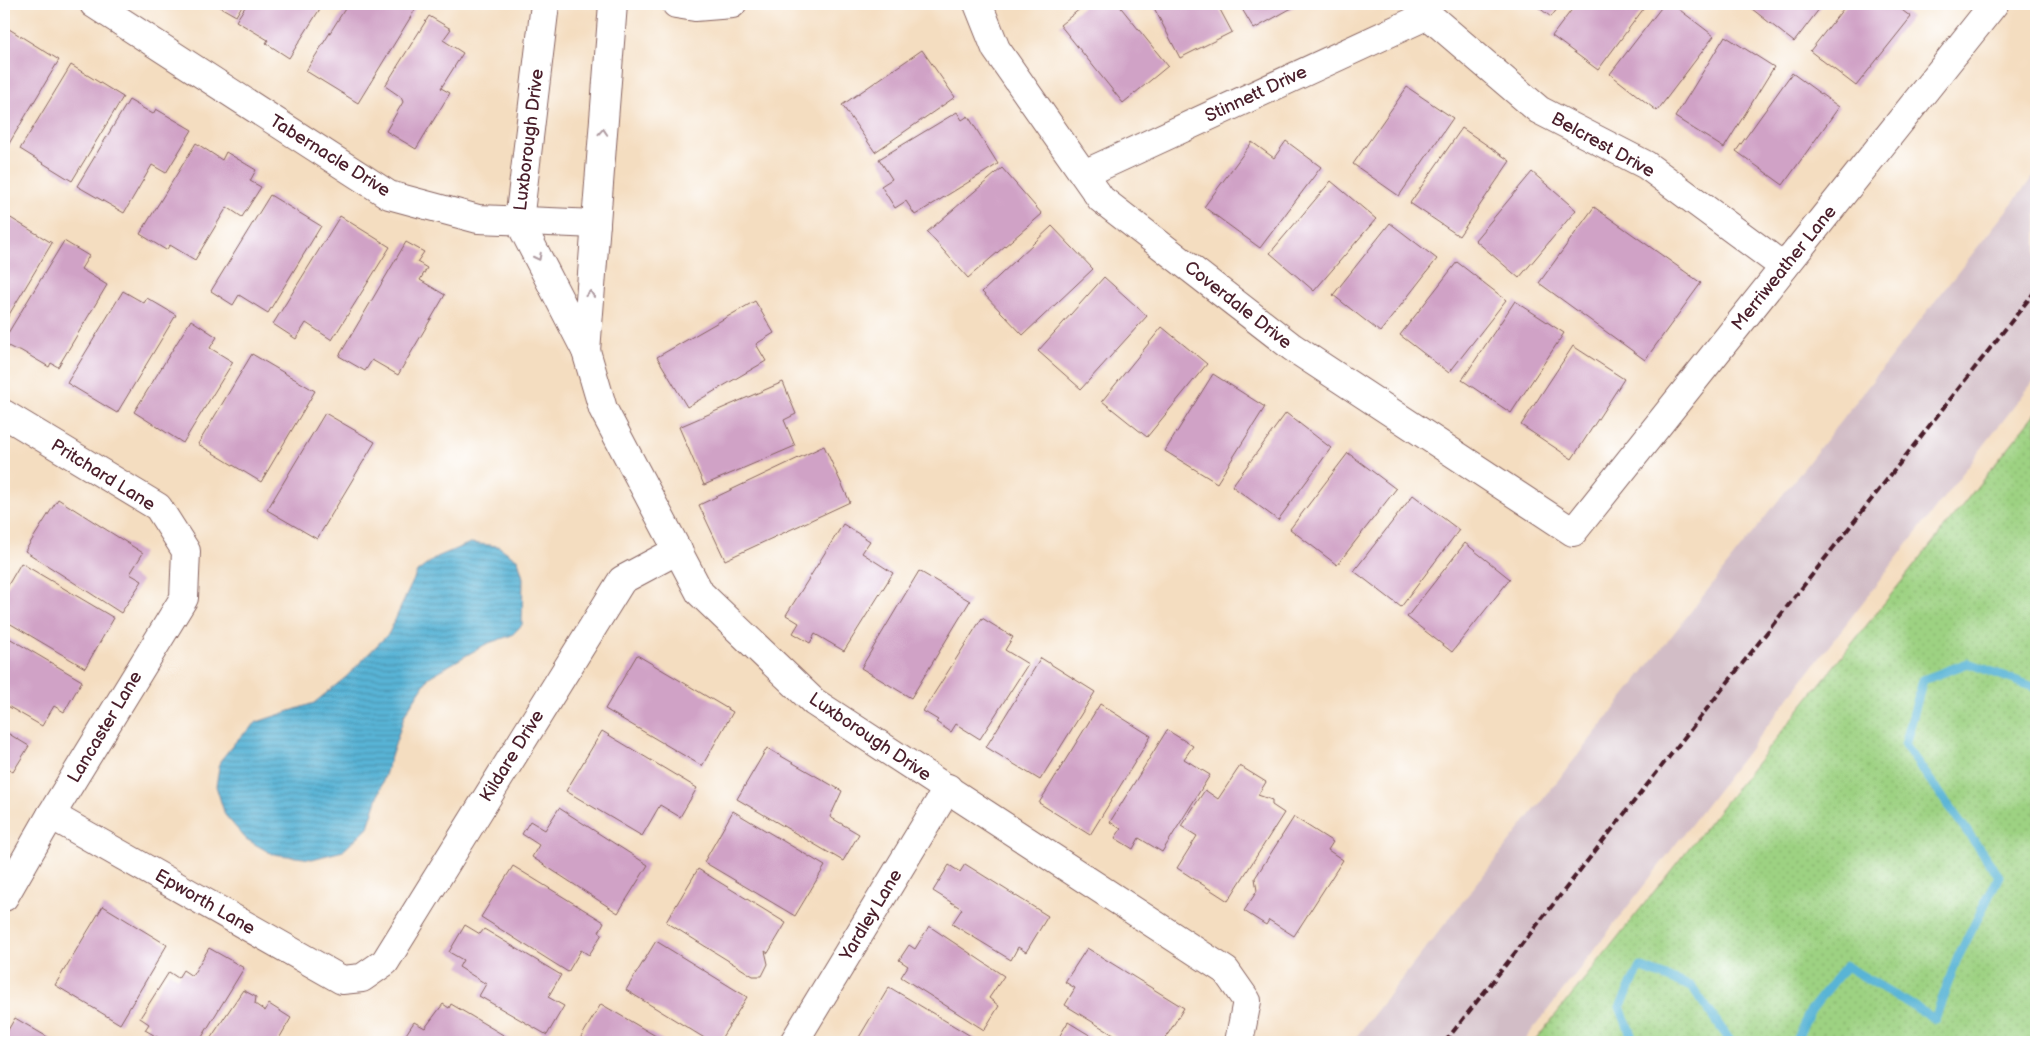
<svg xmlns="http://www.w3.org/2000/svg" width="2040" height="1046" font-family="'Balsamiq Sans',sans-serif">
	<defs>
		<pattern id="grass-dots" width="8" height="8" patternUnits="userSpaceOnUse" patternTransform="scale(1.25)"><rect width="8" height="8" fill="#9dd282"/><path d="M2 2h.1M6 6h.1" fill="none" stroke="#89b470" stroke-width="1.8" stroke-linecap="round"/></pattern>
		<pattern id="water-rules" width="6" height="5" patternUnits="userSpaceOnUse" patternTransform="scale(1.25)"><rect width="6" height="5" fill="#58b4d6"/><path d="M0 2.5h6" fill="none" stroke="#4b92ae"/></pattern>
	</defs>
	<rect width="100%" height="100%" fill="#fff"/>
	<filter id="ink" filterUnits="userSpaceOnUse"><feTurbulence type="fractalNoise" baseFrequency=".02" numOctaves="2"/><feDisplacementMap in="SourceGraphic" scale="10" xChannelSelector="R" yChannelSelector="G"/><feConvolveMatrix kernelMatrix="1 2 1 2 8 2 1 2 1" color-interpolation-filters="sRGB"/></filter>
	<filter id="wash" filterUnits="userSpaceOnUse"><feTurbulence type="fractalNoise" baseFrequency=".0096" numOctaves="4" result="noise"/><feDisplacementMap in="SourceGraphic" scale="20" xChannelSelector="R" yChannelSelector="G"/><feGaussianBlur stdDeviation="1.12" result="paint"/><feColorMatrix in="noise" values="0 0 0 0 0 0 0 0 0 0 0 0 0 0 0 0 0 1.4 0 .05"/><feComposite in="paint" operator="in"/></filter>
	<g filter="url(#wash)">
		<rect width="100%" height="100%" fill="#f4ddc0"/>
		<polygon fill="#d2bdc6" points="2036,173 2036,378 1523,1042 1352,1042"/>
		<polygon fill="url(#grass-dots)" stroke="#747856" points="2036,413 2036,1042 1534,1042"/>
		<polygon fill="url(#water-rules)" stroke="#516a80" points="470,543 498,546 518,560 523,578 522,625 512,635 486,644 429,677 405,714 368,827 343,851 312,859 272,854 246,839 225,815 216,786 220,761 237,740 257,722 314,703 346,677 389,633 417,572 437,557"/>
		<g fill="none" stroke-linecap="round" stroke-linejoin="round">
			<g stroke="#58b4d6" stroke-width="9">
				<polyline points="1634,1042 1620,1007 1640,967 1692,987 1731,1042"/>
				<polyline points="1795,1042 1811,1010 1846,966 1935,1019 1956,961 1999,876 1905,745 1923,680 1968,663 2036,688"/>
			</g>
		</g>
		<g id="blocks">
			<g fill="#d0a2c6">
				<polygon points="215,4 243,4 236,16"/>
				<polygon points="247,4 323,4 289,58 266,43 268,40 236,21"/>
				<polygon points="348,4 405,4 415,10 358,103 306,71"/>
				<polygon points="1086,4 1118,4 1168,66 1123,103 1060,25"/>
				<polygon points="1152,4 1217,4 1232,32 1180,58"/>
				<polygon points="1239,4 1299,4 1254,29"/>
				<polygon points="1534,4 1561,4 1551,17"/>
				<polygon points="1576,4 1647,4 1598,70 1552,36"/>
				<polygon points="1664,4 1672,4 1714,36 1657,111 1610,74"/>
				<polygon points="1748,4 1823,4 1794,42 1747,5"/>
				<polygon points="1847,4 1894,4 1911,17 1856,86 1810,51"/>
				<polygon points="429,16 451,29 443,40 463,53 441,88 450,93 416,149 386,131 403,102 401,97 385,86"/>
				<polygon points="9,29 59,60 4,152 4,38"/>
				<polygon points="1725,36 1774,67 1724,148 1675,117"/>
				<polygon points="922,50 955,97 875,152 842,105"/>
				<polygon points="71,65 123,97 72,181 20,149"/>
				<polygon points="1792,73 1839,107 1783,185 1736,151"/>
				<polygon points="1407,87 1453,118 1399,196 1353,164"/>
				<polygon points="129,100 153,114 156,109 192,130 166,173 152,165 124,213 77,186"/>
				<polygon points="957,112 962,120 968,116 998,164 915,215 906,201 895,208 881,186 892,179 879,159"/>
				<polygon points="1462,128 1510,161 1459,236 1410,203"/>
				<polygon points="1286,141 1321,167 1260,248 1204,207 1252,142 1274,158"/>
				<polygon points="196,143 222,160 226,152 256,170 250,181 261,187 242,217 227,207 195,260 170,245 166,250 140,234"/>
				<polygon points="1002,168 1042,214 968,278 927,232"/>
				<polygon points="1532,172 1576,210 1519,278 1475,240"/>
				<polygon points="1331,181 1376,219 1314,291 1270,253"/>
				<polygon points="270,195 321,226 268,313 239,295 233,305 211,291"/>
				<polygon points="1594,207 1701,283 1645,360 1539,283"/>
				<polygon points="4,214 52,243 4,323"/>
				<polygon points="340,216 390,247 332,340 306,323 296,339 273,324"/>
				<polygon points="1390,223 1437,259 1380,332 1333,295"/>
				<polygon points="1052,226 1093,269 1023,335 982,292"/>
				<polygon points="64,241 89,256 81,269 107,285 58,367 51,363 49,367 20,350 16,350 6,345 5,338"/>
				<polygon points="406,242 424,252 417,262 427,268 420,280 445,295 398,375 372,360 365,371 339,356"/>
				<polygon points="1457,262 1506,300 1449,373 1400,335"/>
				<polygon points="1104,277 1147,316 1081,389 1038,351"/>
				<polygon points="123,291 144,303 147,298 176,315 117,413 67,383"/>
				<polygon points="755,301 774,333 756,344 766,361 687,407 657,357"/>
				<polygon points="1515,301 1564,333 1511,413 1462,380"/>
				<polygon points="191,320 217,337 210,348 233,362 183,443 134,412"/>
				<polygon points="1162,327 1207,364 1147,437 1102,401"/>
				<polygon points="1573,346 1624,379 1572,459 1521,425"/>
				<polygon points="252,354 315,391 261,482 198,444"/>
				<polygon points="1213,374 1265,407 1217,483 1165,451"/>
				<polygon points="783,382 796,414 784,420 795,446 704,485 679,427"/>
				<polygon points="325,413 375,442 317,539 267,510"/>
				<polygon points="1286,413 1331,448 1278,520 1232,486"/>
				<polygon points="824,446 850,502 725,560 699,505"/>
				<polygon points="1348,453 1396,489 1337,565 1290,529"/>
				<polygon points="1413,495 1459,530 1401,607 1354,571"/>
				<polygon points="58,499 143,553 130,574 142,581 121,613 25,551"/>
				<polygon points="843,524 870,541 862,553 893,573 844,651 815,634 810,643 793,633 799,623 786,615"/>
				<polygon points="1465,543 1510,579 1452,652 1407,617"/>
				<polygon points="21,563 114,618 85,668 4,620 4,592"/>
				<polygon points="919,571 970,601 911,698 861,668"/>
				<polygon points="982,618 1013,637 1005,650 1028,664 980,739 956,724 951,732 936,722 938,720 923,711"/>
				<polygon points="4,635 82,681 64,712 54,706 42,726 4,704"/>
				<polygon points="637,655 733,712 702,766 605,709"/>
				<polygon points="1041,658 1095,692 1040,780 986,747"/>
				<polygon points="1100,704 1151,736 1090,835 1039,803"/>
				<polygon points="1167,730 1193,746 1184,759 1210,775 1162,852 1139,838 1133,849 1115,838 1121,829 1110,822"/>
				<polygon points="4,731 29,746 13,772 7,768 4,772"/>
				<polygon points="602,731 697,788 680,817 660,805 642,836 566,791"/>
				<polygon points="767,748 842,791 830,817 859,834 843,861 737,799"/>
				<polygon points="1240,766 1266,782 1258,795 1272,800 1272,805 1284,813 1228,901 1177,868 1197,836 1181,826 1205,790 1218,799"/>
				<polygon points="559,808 648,865 618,913 532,857 539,845 522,834 530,821 545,830"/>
				<polygon points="733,811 825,866 795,916 704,862"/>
				<polygon points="1294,817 1333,842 1328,850 1343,860 1294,936 1269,920 1266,925 1244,911 1257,891 1255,878"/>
				<polygon points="965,864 1048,916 1026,952 1018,947 1011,960 952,924 962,909 933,891 949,865 960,872"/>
				<polygon points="513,866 604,922 599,932 602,934 589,955 581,950 568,972 481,917"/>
				<polygon points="698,869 786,923 768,953 765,951 768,964 762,976 753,976 666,922"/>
				<polygon points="103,906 167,945 120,1024 55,985"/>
				<polygon points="465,925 480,934 484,929 561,975 548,997 564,1006 547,1035 479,996 486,984 459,967 463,960 449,952"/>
				<polygon points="929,926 1004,976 989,998 999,1006 984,1030 901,977 908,966 899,960 909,945 915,949"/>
				<polygon points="656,941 747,997 719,1042 711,1042 626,990"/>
				<polygon points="209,948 244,968 199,1042 166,1042 145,1030 149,1024 140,1018 169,972 178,978 183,970 192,976"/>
				<polygon points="1087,948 1184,1008 1163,1042 1125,1042 1065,1005 1075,988 1065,982"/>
				<polygon points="889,987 979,1041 978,1042 864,1042 858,1039"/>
				<polygon points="243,990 256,997 255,1004 265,1011 269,1004 291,1018 277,1042 208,1042"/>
				<polygon points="443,1004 449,1008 451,1004 515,1042 401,1042 414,1022 425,1028"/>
				<polygon points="601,1004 666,1042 578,1042"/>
				<polygon points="15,1018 56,1042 4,1042 4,1037"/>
				<polygon points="1068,1022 1101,1042 1056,1042"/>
			</g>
		</g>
	</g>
	<g filter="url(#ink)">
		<use href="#blocks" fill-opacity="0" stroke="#86625f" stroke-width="1"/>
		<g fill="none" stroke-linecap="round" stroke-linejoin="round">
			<g stroke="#86625f" stroke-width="30">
				<g id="minor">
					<polyline points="94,4 389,195 478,219 596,224"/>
					<polyline points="545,4 519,221 586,351 613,4"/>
					<polyline points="676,4 695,7 732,4"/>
					<polyline points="978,4 996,49 1101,199 1292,347 1573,532 1994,4"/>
					<polyline points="1084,174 1428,15 1539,110 1646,165 1784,267"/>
					<polyline points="586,351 603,409 700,593 814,702 1226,971 1247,1001 1239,1042"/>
					<polyline points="4,414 158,507 186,551 184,598 51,815 4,897"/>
					<polyline points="51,815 342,980 362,978 385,962 622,580 678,550"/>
					<polyline points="794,1042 948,788"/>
				</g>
			</g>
			<use href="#minor" stroke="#fff" stroke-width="28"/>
			<polyline stroke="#4a1f2b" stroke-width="4" stroke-dasharray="8 4" stroke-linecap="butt" points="1445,1042 2036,290"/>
		</g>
		<defs><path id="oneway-chevron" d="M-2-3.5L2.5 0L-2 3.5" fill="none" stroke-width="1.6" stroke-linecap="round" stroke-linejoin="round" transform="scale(1.25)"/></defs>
		<g stroke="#ae9aa0">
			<use href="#oneway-chevron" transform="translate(603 132) rotate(-86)"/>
			<use href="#oneway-chevron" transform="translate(538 257) rotate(63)"/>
			<use href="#oneway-chevron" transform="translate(590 294) rotate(-85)"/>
		</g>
	</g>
	<g text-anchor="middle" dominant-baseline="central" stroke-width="4" stroke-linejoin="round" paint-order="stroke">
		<g font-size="18" fill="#4a1f2b" stroke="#fff">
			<text transform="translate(1256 94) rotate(-25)">Stinnett Drive</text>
			<text transform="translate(529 140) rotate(-83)">Luxborough Drive</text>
			<text transform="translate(1603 145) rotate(29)">Belcrest Drive</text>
			<text transform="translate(330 156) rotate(32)">Tabernacle Drive</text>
			<text transform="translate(1784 268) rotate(-51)">Merriweather Lane</text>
			<text transform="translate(1238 305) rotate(38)">Coverdale Drive</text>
			<text transform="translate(103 475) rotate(32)">Pritchard Lane</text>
			<text transform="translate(105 727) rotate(-59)">Lancaster Lane</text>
			<text transform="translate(870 737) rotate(34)">Luxborough Drive</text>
			<text transform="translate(512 756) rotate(-58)">Kildare Drive</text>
			<text transform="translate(205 902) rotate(30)">Epworth Lane</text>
			<text transform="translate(871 915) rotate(-59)">Yardley Lane</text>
		</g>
	</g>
	<rect width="2040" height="1046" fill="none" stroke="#fff" stroke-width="20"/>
</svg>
